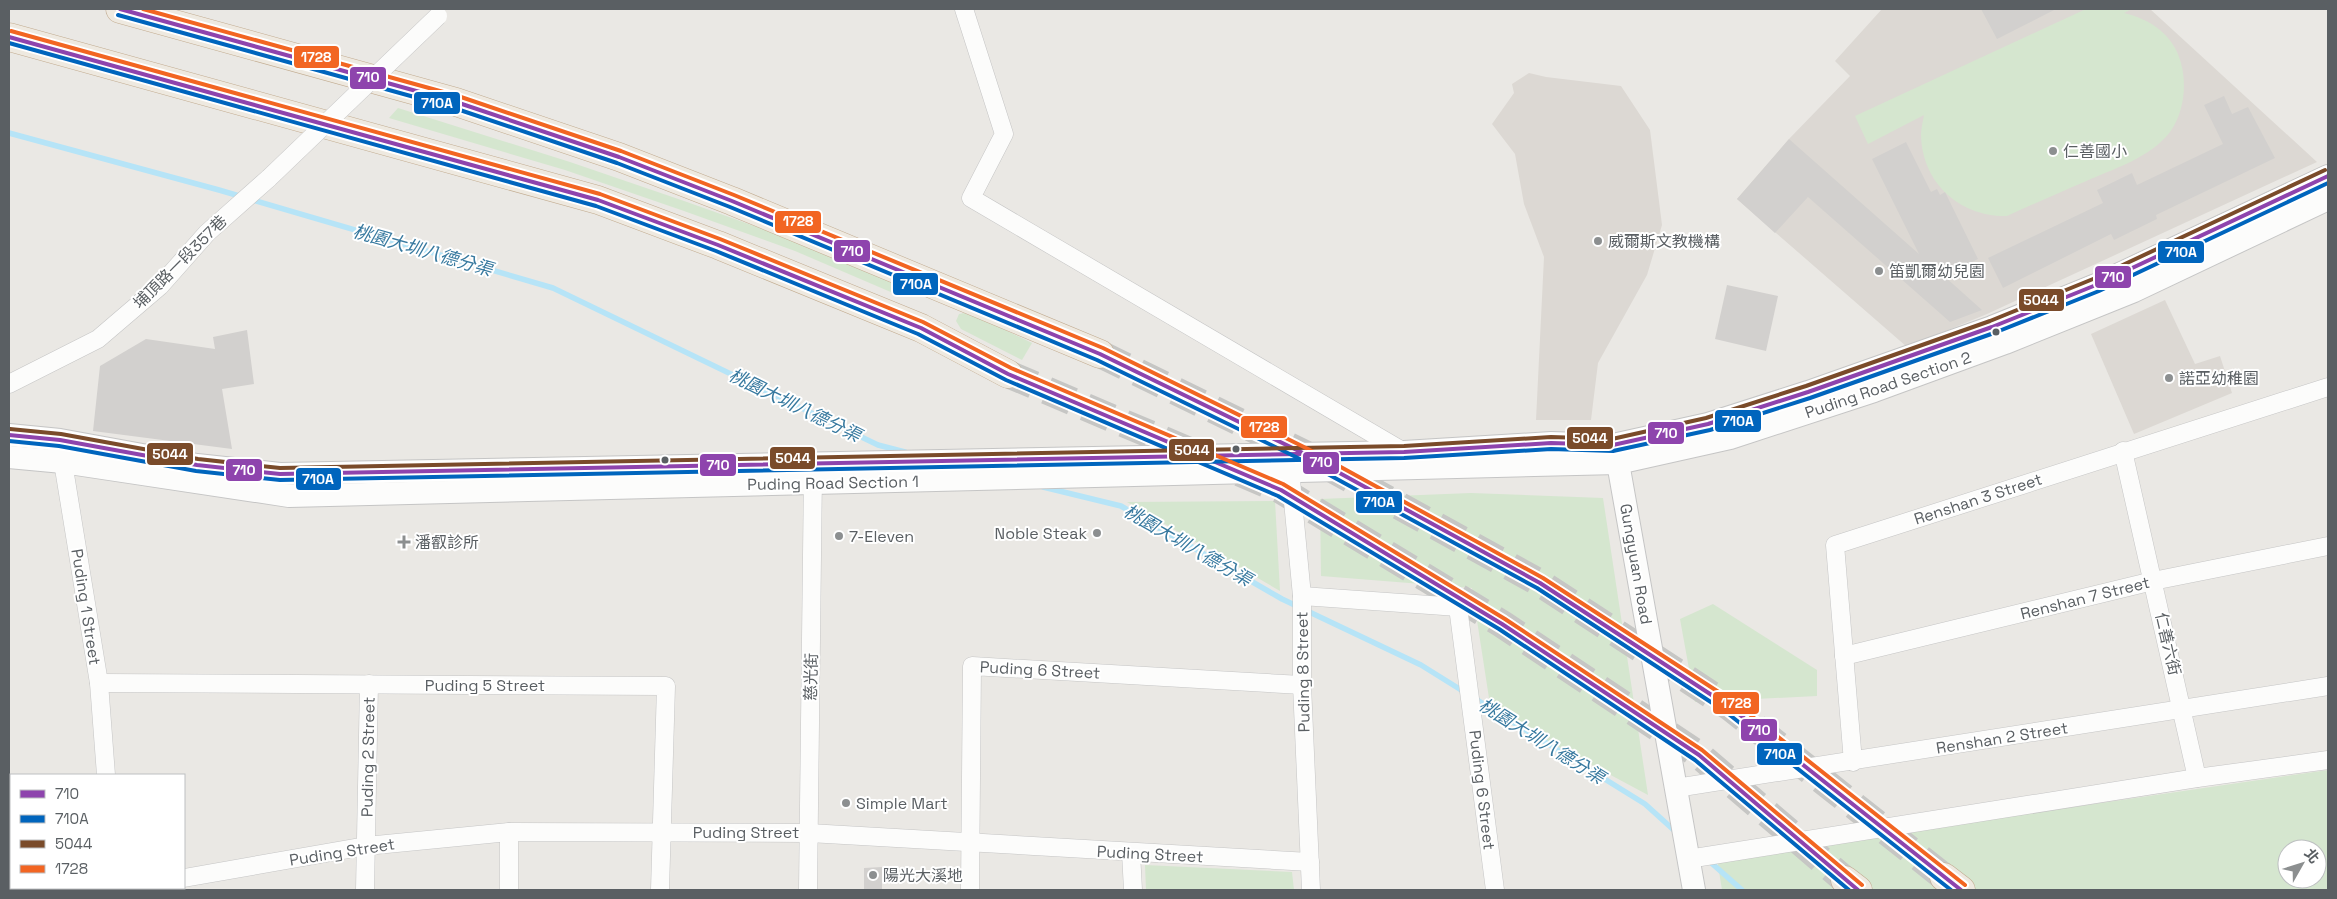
<svg xmlns="http://www.w3.org/2000/svg" width="2337" height="899" font-family="'Space Grotesk','Noto Sans TC',sans-serif">
	<rect width="100%" height="100%" fill="#eae8e4"/>
	<g fill="#dcd8d3">
		<polygon points="1882,9 2150,9 2317,162 1987,314 1907,347 1737,199 1789,139 1850,76 1835,61"/>
		<polygon points="1529,73 1546,77 1621,86 1650,130 1662,225 1647,275 1598,363 1591,420 1536,420 1544,257 1524,204 1515,154 1492,124 1514,93 1512,84"/>
		<polygon points="2165,300 2195,364 2220,356 2232,393 2134,434 2091,334"/>
	</g>
	<g fill="#d5e6cf" fill-rule="evenodd">
		<path d="M2086 9H2132L2124 13C2150 19 2174 35 2181 63 2187 85 2184 113 2170 132 2150 158 2113 169 2084 182 2059 193 2033 204 2007 216 1960 217 1922 183 1921 135 1921 128 1923 121 1924 115L1868 144 1855 116Z"/>
		<polygon points="398,108 570,162 687,202 799,242 903,286 906,290 905,294 900,296 795,251 684,211 565,170 389,118"/>
		<polygon points="964,313 985,320 1032,343 1022,360 961,329 956,321 959,314"/>
		<polygon points="1471,493 1603,498 1648,795 1491,711 1472,588 1321,576 1320,499"/>
		<polygon points="1275,501 1280,591 1127,502"/>
		<polygon points="1713,604 1817,670 1817,696 1695,702 1680,619"/>
		<path d="M2328 770V890H1722L1717 859ZM2287 849H2317V879H2287Z"/>
		<polygon points="1145,865 1292,872 1294,890 1146,890"/>
	</g>
	<g fill="none" stroke-linecap="round" stroke-linejoin="round">
		<g stroke="#b6e4f7" stroke-width="5.5">
			<polyline points="9,133 219,190 553,288 878,445 905,452"/>
			<polyline points="1043,487 1121,506 1282,599 1421,665 1466,693"/>
			<polyline points="1474,698 1645,804 1676,832"/>
			<polyline points="1708,860 1742,890"/>
		</g>
	</g>
	<g fill="#d2d0ce">
		<polygon points="1981,9 2056,9 1997,39"/>
		<polygon points="2224,96 2232,114 2248,107 2275,158 2156,215 2157,219 2114,240 2111,234 2003,288 1988,258 2103,203 2097,190 2132,173 2137,185 2223,144 2204,105"/>
		<polygon points="1789,139 1919,254 1872,159 1906,142 1931,192 1937,189 1940,195 1945,192 1978,259 1944,276 1982,310 1950,322 1808,197 1775,233 1737,199"/>
		<polygon points="1727,285 1778,296 1766,351 1715,339"/>
		<polygon points="247,330 254,384 222,389 232,449 93,431 100,366 146,339 215,349 213,337"/>
		<polygon points="882,867 882,890 864,890 864,868"/>
	</g>
	<g fill="none" stroke-linecap="round" stroke-linejoin="round">
		<g stroke="#c6c6c4" stroke-width="28" stroke-dasharray="28 14" stroke-linecap="butt">
			<polyline points="1100,354 1305,454 1540,583 1730,707 1944,877"/>
			<polyline points="1008,374 1281,490 1502,624 1699,755 1845,880"/>
		</g>
		<g stroke="#c5c5c5" stroke-width="19">
			<g id="minor">
				<polyline points="964,9 1004,134 971,198 1404,452"/>
				<polyline points="9,384 98,339 160,286 207,233 269,178"/>
				<polyline points="61,450 99,683 106,775"/>
				<polyline points="2123,451 2197,778"/>
				<polyline points="1289,459 1302,596 1302,685 1311,890"/>
				<polyline points="1302,596 1458,607 1495,890"/>
				<polyline points="1844,656 2153,581 2328,546"/>
				<polyline points="99,683 666,686 660,890"/>
				<polyline points="1853,762 1835,545 2328,387"/>
				<polyline points="1676,788 2328,686"/>
				<polyline points="1131,853 1133,890"/>
				<polyline points="1688,859 2197,778 2328,760"/>
				<polyline points="184,878 366,846 509,832 809,833 1310,862"/>
				<polyline points="115,890 129,888"/>
				<polyline points="365,890 369,684"/>
				<polyline points="509,890 509,832"/>
				<polyline points="808,890 813,472"/>
				<polyline points="970,890 972,666 1302,685"/>
			</g>
		</g>
		<g stroke="#c5c5c5" stroke-width="24">
			<g id="tertiary">
				<polyline points="9,435 60,440 197,465 280,474 1404,452 1551,443 1613,445 1708,424 1808,392 1992,327 2096,285 2328,176"/>
				<polyline points="1614,449 1618,463 1694,890"/>
				<polyline points="9,457 63,462 289,496 1618,463 1730,438 1874,391 2005,343 2134,291 2328,199"/>
			</g>
		</g>
		<g stroke="#c2ac91" stroke-width="29">
			<g id="motorway">
				<polyline points="120,9 456,102 619,157 732,201 1100,354"/>
				<polyline points="9,37 598,200 718,245 921,328 1008,374"/>
				<polyline points="1944,877 1961,890"/>
				<polyline points="1845,880 1858,890"/>
			</g>
		</g>
		<use href="#minor" stroke="#fcfcfb" stroke-width="18"/>
		<use href="#tertiary" stroke="#fcfcfb" stroke-width="22"/>
		<use href="#motorway" stroke="#eee9e0" stroke-width="28"/>
		<g stroke="#c5c5c5" stroke-width="19" stroke-linecap="butt">
			<polyline id="minor-bridge" points="269,178 438,16"/>
		</g>
		<use href="#minor-bridge" stroke="#fcfcfb" stroke-width="18"/>
		<g stroke="#fff" stroke-width="8">
			<g id="bus-1">
				<polyline points="120,9 456,102 619,157 732,201 1100,354 1305,454 1540,583 1730,707 1961,890"/>
				<polyline points="9,37 598,200 718,245 921,328 1008,374 1281,490 1502,624 1699,755 1858,890"/>
				<polyline points="9,435 60,440 197,465 280,474 1404,452 1551,443 1613,445 1708,424 1808,392 1992,327 2096,285 2328,176"/>
			</g>
		</g>
		<g stroke="#fff" stroke-width="8">
			<g id="bus-2">
				<polyline points="118,15 454,108 617,163 730,207 1097,360 1302,460 1537,588 1726,712 1951,890"/>
				<polyline points="9,43 596,206 716,251 918,334 1006,380 1278,496 1499,629 1695,760 1849,890"/>
				<polyline points="9,441 59,446 196,471 280,480 1404,458 1551,449 1613,451 1710,430 1810,398 1994,333 2099,291 2328,183"/>
			</g>
		</g>
		<g stroke="#fff" stroke-width="8">
			<polyline id="bus-3" points="10,429 61,434 198,459 280,468 1404,446 1551,437 1612,439 1706,418 1806,386 1990,321 2093,279 2325,170"/>
		</g>
		<g stroke="#fff" stroke-width="8">
			<g id="bus-4">
				<polyline points="143,9 458,96 621,151 734,195 1103,348 1308,449 1543,578 1734,702 1965,885"/>
				<polyline points="11,31 600,194 720,239 923,322 1011,368 1283,484 1505,619 1702,750 1862,885"/>
			</g>
		</g>
		<use href="#bus-1" stroke="#8e44ad" stroke-width="4"/>
		<use href="#bus-2" stroke="#0065bd" stroke-width="4"/>
		<use href="#bus-3" stroke="#7a4b2a" stroke-width="4"/>
		<use href="#bus-4" stroke="#f26522" stroke-width="4"/>
	</g>
	<g fill="#8c8f90" stroke="#fff" stroke-width="2">
		<circle cx="2053" cy="151" r="5"/>
		<circle cx="1598" cy="241" r="5"/>
		<circle cx="1879" cy="271" r="5"/>
		<circle cx="2169" cy="378" r="5"/>
		<circle cx="1097" cy="533" r="5"/>
		<circle cx="839" cy="536" r="5"/>
		<path d="M401.5 534.5h5v5h5v5h-5v5h-5v-5h-5v-5h5z"/>
		<circle cx="846" cy="803" r="5"/>
		<circle cx="873" cy="875" r="5"/>
	</g>
	<g fill="#5a5f63" stroke="#fff" stroke-width="2">
		<circle cx="1996" cy="332" r="4.5"/>
		<circle cx="1236" cy="449" r="4.5"/>
		<circle cx="665" cy="460" r="4.5"/>
	</g>
	<g text-anchor="middle" dominant-baseline="central" stroke-width="4" stroke-linejoin="round" paint-order="stroke">
		<g font-size="16" fill="#5a5f63" stroke="#fff" text-anchor="start">
			<text x="2063" y="151">仁善國小</text>
			<text x="1608" y="241">威爾斯文教機構</text>
			<text x="1889" y="271">笛凱爾幼兒園</text>
			<text x="2179" y="378">諾亞幼稚園</text>
			<text x="1087" y="533" text-anchor="end">Noble Steak</text>
			<text x="849" y="536">7-Eleven</text>
			<text x="415" y="542">潘叡診所</text>
			<text x="856" y="803">Simple Mart</text>
			<text x="883" y="875">陽光大溪地</text>
		</g>
		<g font-size="16" fill="#5a5f63" stroke="#fff">
			<text transform="translate(180 262) rotate(-45)">埔頂路一段357巷</text>
			<text transform="translate(1888 385) rotate(-19)">Puding Road Section 2</text>
			<text transform="translate(833 483) rotate(-1)">Puding Road Section 1</text>
			<text transform="translate(1978 499) rotate(-18)">Renshan 3 Street</text>
			<text transform="translate(1636 564) rotate(80)">Gungyuan Road</text>
			<text transform="translate(2085 598) rotate(-14)">Renshan 7 Street</text>
			<text transform="translate(86 607) rotate(81)">Puding 1 Street</text>
			<text transform="translate(2168 644) rotate(77)">仁善六街</text>
			<text transform="translate(1040 670) rotate(3)">Puding 6 Street</text>
			<text transform="translate(1303 672) rotate(-91)">Puding 8 Street</text>
			<text transform="translate(811 677) rotate(-89)">慈光街</text>
			<text x="485" y="685">Puding 5 Street</text>
			<text transform="translate(2002 738) rotate(-9)">Renshan 2 Street</text>
			<text transform="translate(368 757) rotate(-89)">Puding 2 Street</text>
			<text transform="translate(1482 790) rotate(83)">Puding 6 Street</text>
			<text x="746" y="832">Puding Street</text>
			<text transform="translate(342 852) rotate(-9)">Puding Street</text>
			<text transform="translate(1150 854) rotate(3)">Puding Street</text>
		</g>
		<g font-size="18" font-style="italic" fill="#37799f" stroke="#fff">
			<text transform="translate(423 250) rotate(16)">桃園大圳八德分渠</text>
			<text transform="translate(795 405) rotate(26)">桃園大圳八德分渠</text>
			<text transform="translate(1188 545) rotate(30)">桃園大圳八德分渠</text>
			<text transform="translate(1542 741) rotate(32)">桃園大圳八德分渠</text>
		</g>
	</g>
	<g stroke="#fff" stroke-width="2">
		<rect x="293" y="45" width="47" height="24" rx="5" fill="#f26522"/>
		<rect x="349" y="66" width="38" height="24" rx="5" fill="#8e44ad"/>
		<rect x="413" y="91" width="48" height="24" rx="5" fill="#0065bd"/>
		<rect x="774" y="210" width="48" height="24" rx="5" fill="#f26522"/>
		<rect x="833" y="239" width="38" height="24" rx="5" fill="#8e44ad"/>
		<rect x="2157" y="240" width="48" height="24" rx="5" fill="#0065bd"/>
		<rect x="2094" y="265" width="38" height="24" rx="5" fill="#8e44ad"/>
		<rect x="892" y="272" width="47" height="24" rx="5" fill="#0065bd"/>
		<rect x="2018" y="288" width="47" height="24" rx="5" fill="#7a4b2a"/>
		<rect x="1714" y="409" width="48" height="24" rx="5" fill="#0065bd"/>
		<rect x="1240" y="415" width="48" height="24" rx="5" fill="#f26522"/>
		<rect x="1647" y="421" width="38" height="24" rx="5" fill="#8e44ad"/>
		<rect x="1566" y="426" width="48" height="24" rx="5" fill="#7a4b2a"/>
		<rect x="1168" y="438" width="47" height="24" rx="5" fill="#7a4b2a"/>
		<rect x="146" y="442" width="48" height="24" rx="5" fill="#7a4b2a"/>
		<rect x="769" y="446" width="47" height="24" rx="5" fill="#7a4b2a"/>
		<rect x="1302" y="451" width="38" height="24" rx="5" fill="#8e44ad"/>
		<rect x="699" y="453" width="38" height="24" rx="5" fill="#8e44ad"/>
		<rect x="225" y="458" width="38" height="24" rx="5" fill="#8e44ad"/>
		<rect x="295" y="467" width="47" height="24" rx="5" fill="#0065bd"/>
		<rect x="1355" y="490" width="48" height="24" rx="5" fill="#0065bd"/>
		<rect x="1712" y="691" width="48" height="24" rx="5" fill="#f26522"/>
		<rect x="1740" y="718" width="38" height="24" rx="5" fill="#8e44ad"/>
		<rect x="1756" y="742" width="47" height="24" rx="5" fill="#0065bd"/>
	</g>
	<g font-size="14" text-anchor="middle" font-weight="bold" fill="#fff">
		<text x="316" y="62">1728</text>
		<text x="368" y="82">710</text>
		<text x="437" y="108">710A</text>
		<text x="798" y="226">1728</text>
		<text x="852" y="256">710</text>
		<text x="2181" y="257">710A</text>
		<text x="2113" y="282">710</text>
		<text x="916" y="289">710A</text>
		<text x="2041" y="305">5044</text>
		<text x="1738" y="426">710A</text>
		<text x="1264" y="432">1728</text>
		<text x="1666" y="438">710</text>
		<text x="1590" y="443">5044</text>
		<text x="1192" y="455">5044</text>
		<text x="170" y="459">5044</text>
		<text x="793" y="463">5044</text>
		<text x="1321" y="467">710</text>
		<text x="718" y="470">710</text>
		<text x="244" y="475">710</text>
		<text x="318" y="484">710A</text>
		<text x="1379" y="507">710A</text>
		<text x="1736" y="708">1728</text>
		<text x="1759" y="735">710</text>
		<text x="1780" y="759">710A</text>
	</g>
	<rect width="2337" height="899" fill="none" stroke="#5a5f63" stroke-width="20"/>
	<rect x="10" y="774" width="175" height="115" fill="#ffffff" stroke="#bdbfc1"/>
	<rect x="20" y="790" width="25" height="8" fill="#8e44ad" stroke="#bdbfc1"/>
	<text x="55" y="799" font-size="15" fill="#5a5f63">710</text>
	<rect x="20" y="815" width="25" height="8" fill="#0065bd" stroke="#bdbfc1"/>
	<text x="55" y="824" font-size="15" fill="#5a5f63">710A</text>
	<rect x="20" y="840" width="25" height="8" fill="#7a4b2a" stroke="#bdbfc1"/>
	<text x="55" y="849" font-size="15" fill="#5a5f63">5044</text>
	<rect x="20" y="865" width="25" height="8" fill="#f26522" stroke="#bdbfc1"/>
	<text x="55" y="874" font-size="15" fill="#5a5f63">1728</text>
	<g transform="translate(2302 864) rotate(51)"><circle r="24" fill="#ffffff" stroke="#bdbfc1"/>
	<path d="M0-4L9 19L0 12L-9 19Z" fill="#8c8f90"/>
	<text y="-8" font-size="14" font-weight="bold" text-anchor="middle" fill="#5a5f63">北</text>
	</g>
</svg>
